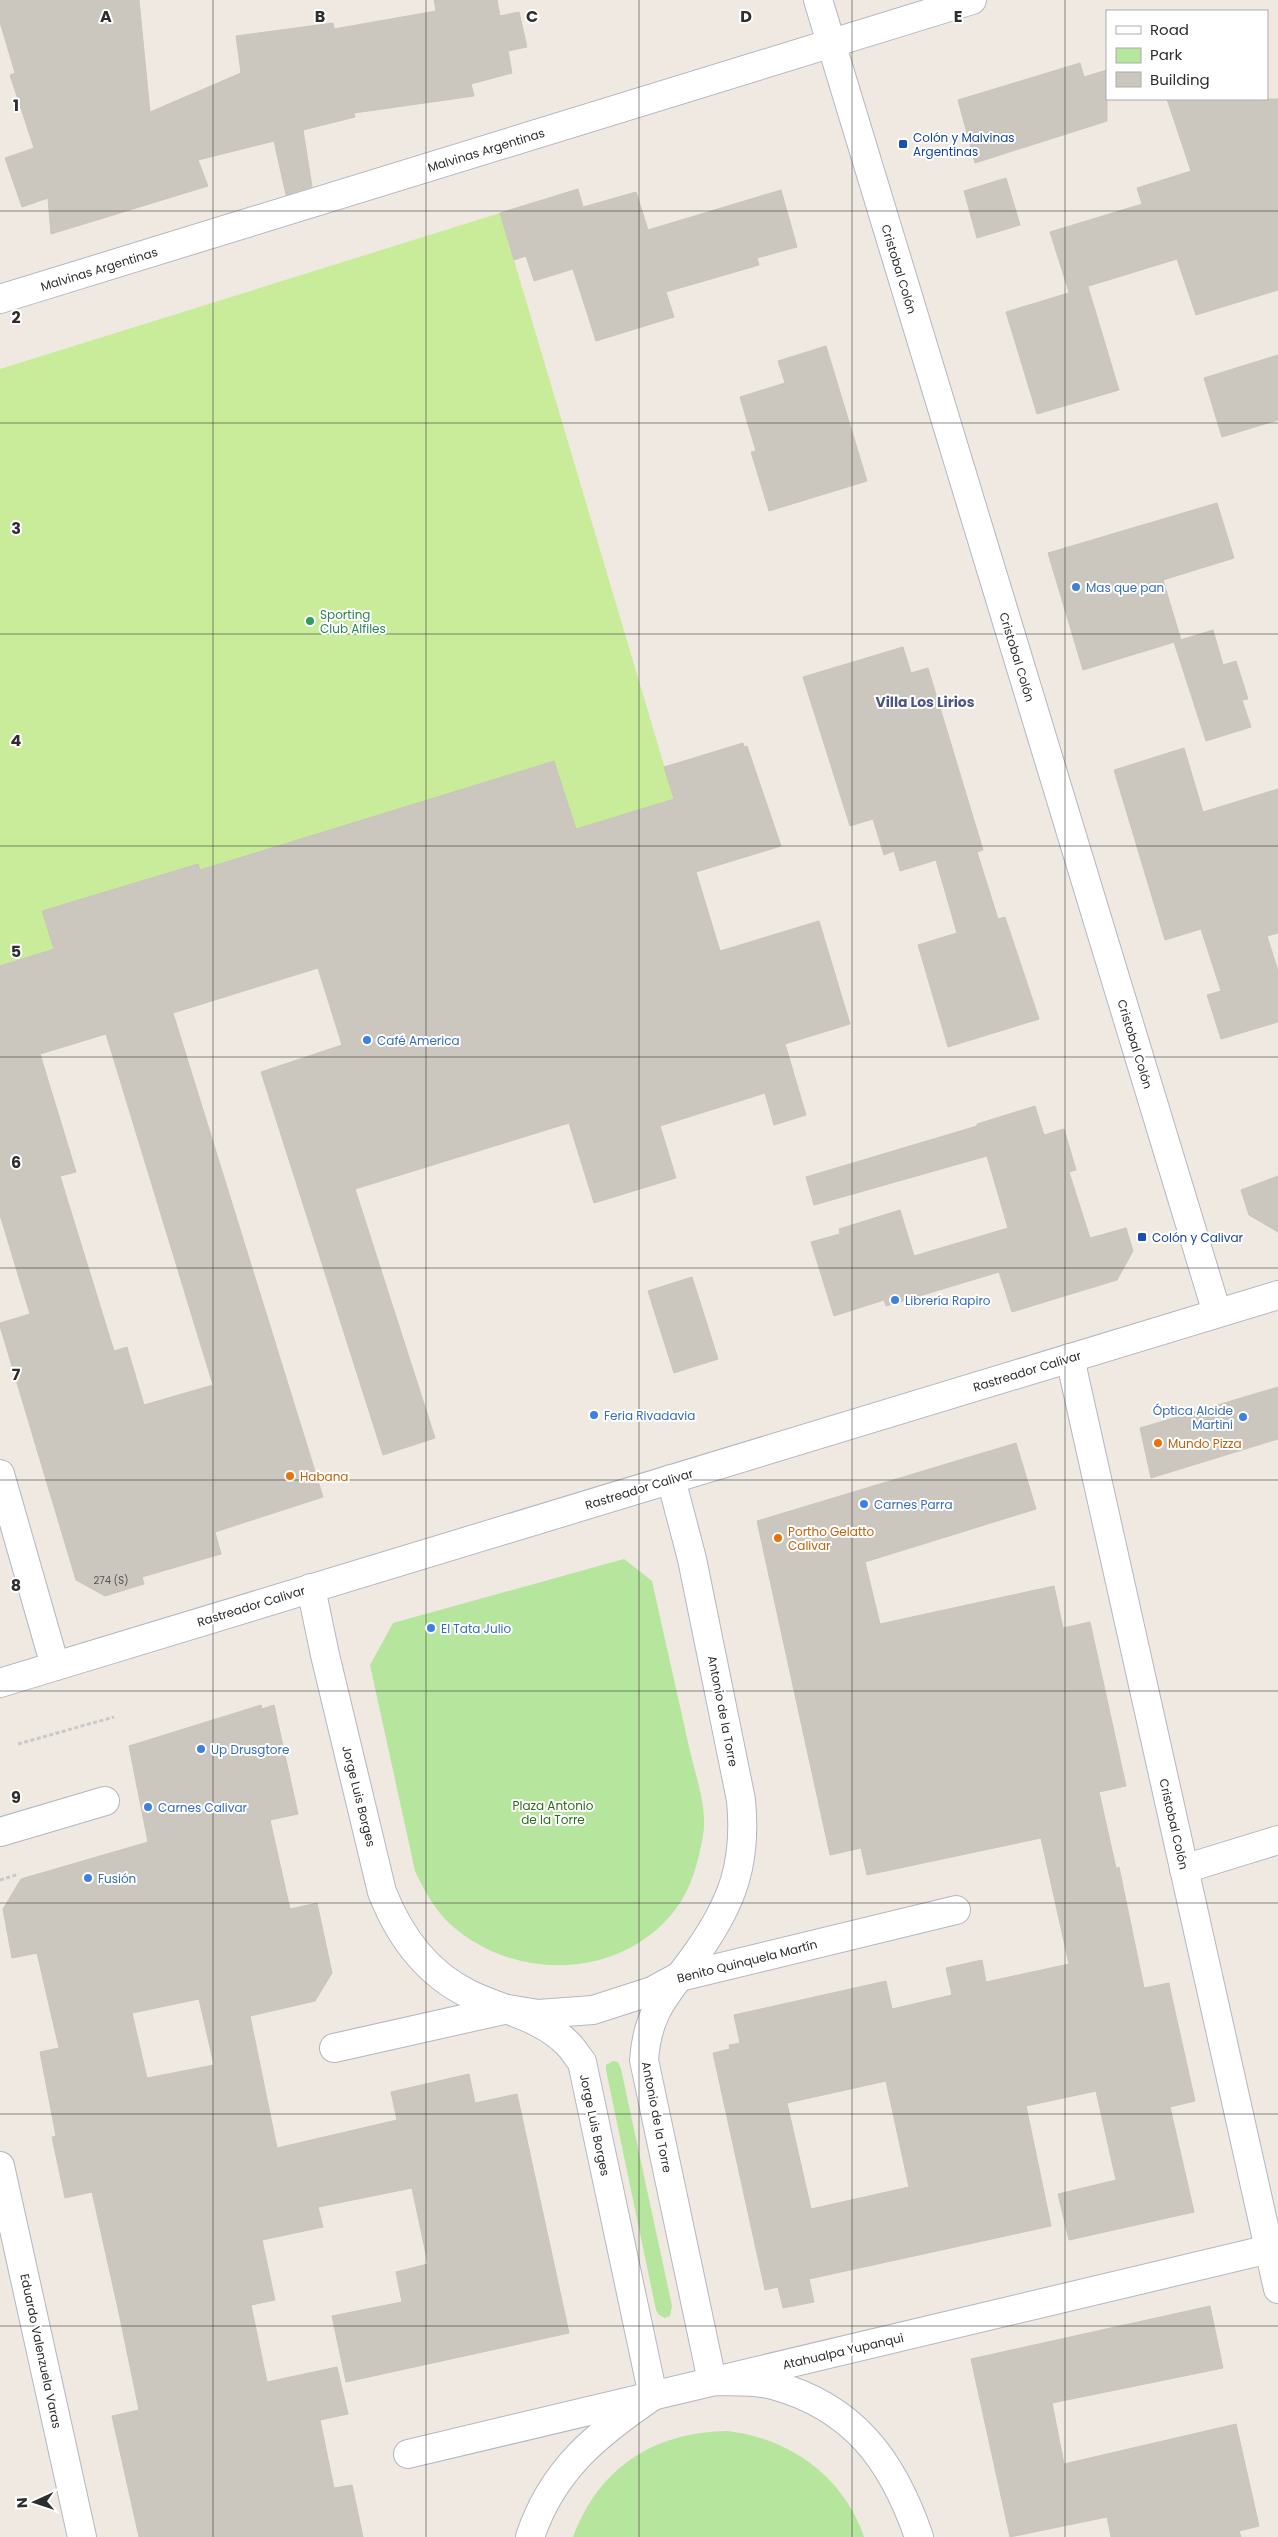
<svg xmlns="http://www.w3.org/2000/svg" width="1278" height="2537" font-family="Poppins,sans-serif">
	<rect width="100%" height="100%" fill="#efe9e1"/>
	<g fill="#b6e59e">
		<path d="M624 1559 652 1581C664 1636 677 1692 689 1747 695 1775 708 1807 703 1836 698 1862 692 1888 675 1910 621 1980 514 1982 450 1924 435 1910 424 1890 415 1871L370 1665 393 1623Z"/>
		<polygon points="613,2061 618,2062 621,2069 672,2306 670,2316 665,2318 659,2315 656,2310 606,2070 606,2065"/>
		<path d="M728 2431C790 2439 843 2476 864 2537H573C599 2467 654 2432 728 2431Z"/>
	</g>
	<polygon fill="#c9ec9a" points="500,213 674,799 313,910 0,1000 0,369"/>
	<g fill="#cbc7bf" stroke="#cbc5ba" fill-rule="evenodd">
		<polygon points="0,0 139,0 150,112 241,73 236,36 333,23 334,29 436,11 434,0 497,0 500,16 519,12 527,47 508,51 512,73 471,84 474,96 354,113 355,117 303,130 312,187 286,195 274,141 198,160 208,186 51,234 48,198 22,207 5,158 34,148 10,75 15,73 0,22"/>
		<polygon points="1080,63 1084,77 1107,70 1107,121 975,163 958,100"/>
		<polygon points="1167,99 1278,99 1278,290 1196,315 1177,259 1069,292 1050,232 1142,204 1137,188 1191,171"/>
		<polygon points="1006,178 1020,225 977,238 964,191"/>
		<polygon points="578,189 583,207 636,192 648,230 781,190 797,247 757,258 759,265 666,292 674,317 596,341 573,269 534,281 526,256 514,260 500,213"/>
		<polygon points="1088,287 1119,390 1037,414 1006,312"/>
		<polygon points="826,346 867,481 769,511 751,452 756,451 740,397 785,383 778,361"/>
		<polygon points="1278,355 1278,420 1222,437 1204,378"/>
		<polygon points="1217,503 1234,558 1163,580 1181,640 1083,670 1048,553"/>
		<polygon points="1213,630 1223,665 1236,661 1248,699 1242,700 1251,727 1206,741 1174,642"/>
		<polygon points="903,647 911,673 928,668 983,850 977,852 998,919 1005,917 1039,1019 948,1047 918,945 957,933 936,860 900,871 894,851 884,855 873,819 850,826 803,677"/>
		<path d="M743 743 744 747 747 746 781 846 696 872 720 951 819 921 850 1024 785 1044 806 1115 774 1125 765 1093 660 1126 676 1178 594 1203 569 1123 355 1189 435 1438 383 1455 261 1072 342 1045 318 968 173 1013 323 1497 215 1532 221 1554 142 1577 144 1584 105 1596 76 1580 0 1326V1323L30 1314 0 1215V966L54 949 42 911 198 864 200 870 554 761 576 829 674 799 664 767ZM106 1034 213 1385 144 1405 127 1347 114 1351 60 1176 76 1172 40 1054Z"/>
		<polygon points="1184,748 1203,812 1278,789 1278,933 1267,936 1278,971 1278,1022 1221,1039 1207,995 1221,991 1201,929 1165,940 1114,770"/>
		<polygon points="1035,1106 1044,1135 1064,1129 1076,1170 1069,1172 1090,1238 1126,1228 1133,1251 1117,1280 1012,1312 999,1272 886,1306 884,1300 834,1316 811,1242 840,1234 839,1229 900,1210 914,1256 1008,1228 987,1156 814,1205 806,1177 977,1126 977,1124"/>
		<polygon points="1278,1176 1278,1232 1249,1215 1241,1190"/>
		<polygon points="692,1277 718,1359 674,1373 648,1291"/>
		<polygon points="1278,1387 1278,1439 1151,1478 1140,1428"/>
		<path d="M1016 1443 1036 1509 865 1562 880 1624 1054 1586 1063 1628 1090 1622 1126 1786 1099 1792 1116 1868 1119 1867 1144 1988 1169 1983 1172 1998 1195 2101 1170 2107 1194 2212 1069 2240 1058 2194 1116 2180 1096 2091 1026 2106 1051 2226 809 2279 814 2302 783 2308 778 2287 765 2290 713 2053 730 2049 729 2045 740 2043 734 2015 886 1981 892 2009 952 1995 946 1968 982 1960 986 1982 1069 1964 1041 1838 867 1875 861 1848 830 1855 757 1521ZM886 2081 909 2187 811 2209 787 2103Z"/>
		<path d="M261 1705 262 1709 274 1705 298 1814 270 1820 290 1909 317 1903 332 1973 315 2001 250 2016 277 2148 397 2120 391 2092 469 2074 475 2103 517 2094 569 2333 346 2382 332 2316 402 2302 396 2272 428 2264 412 2188 318 2207 323 2227 262 2240 275 2300 251 2305 267 2382 337 2367 348 2414 320 2420 334 2488 352 2485 363 2537H139L112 2416 139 2410 119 2313 92 2192 65 2198 52 2137 56 2136 40 2052 59 2048 37 1953 12 1958 3 1909 21 1879 148 1842 129 1746ZM199 1999 214 2065 147 2078 132 2013Z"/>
		<polygon points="1210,2306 1223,2368 1052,2403 1064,2464 1236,2424 1259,2526 1239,2531 1241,2537 1111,2537 1107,2517 1010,2537 971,2359"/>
	</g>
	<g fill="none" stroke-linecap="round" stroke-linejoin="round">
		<g stroke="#b4b7c1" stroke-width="30">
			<g id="minor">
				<polyline points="818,0 1217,1313"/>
				<polyline points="0,299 972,0"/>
				<polyline points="1070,1358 1278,2289"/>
				<polyline points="0,1474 55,1666"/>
				<path d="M671 1479 692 1559 741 1800C747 1863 733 1902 697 1953 669 1993 648 2007 644 2060L712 2381C731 2382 755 2380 773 2385 854 2407 893 2461 919 2537"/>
				<path d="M311 1588 325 1655 382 1892C399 1935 426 1973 469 1994 502 2010 542 2017 568 2044 573 2049 577 2056 582 2062L653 2396C597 2434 552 2470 530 2537"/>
				<polyline points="0,1832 105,1801"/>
				<polyline points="1184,1869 1278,1840"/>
				<polyline points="334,2048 508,2009 538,2014 593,2010 652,1991 676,1978 956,1910"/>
				<polyline points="0,2166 82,2537"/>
				<polyline points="408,2454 1278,2247"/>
			</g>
		</g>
		<g stroke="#b4b7c1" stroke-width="30">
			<polyline id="secondary" points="0,1683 1278,1295"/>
		</g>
		<g stroke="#c9c9c9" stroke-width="3" stroke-dasharray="4 2.5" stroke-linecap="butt">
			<polyline points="18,1744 114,1717"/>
			<polyline points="0,1880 19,1874"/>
		</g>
		<use href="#minor" stroke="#fff" stroke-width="28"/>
		<use href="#secondary" stroke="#fff" stroke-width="28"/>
	</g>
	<path fill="none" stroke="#2e2e2e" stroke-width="1" stroke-opacity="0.55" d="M213 0V2537M426 0V2537M639 0V2537M852 0V2537M1065 0V2537M0 211H1278M0 423H1278M0 634H1278M0 846H1278M0 1057H1278M0 1268H1278M0 1480H1278M0 1691H1278M0 1903H1278M0 2114H1278M0 2326H1278"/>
	<g fill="#1a4fb4" stroke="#fff" stroke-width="2">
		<rect x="898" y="139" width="10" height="10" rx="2.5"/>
		<rect x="1137" y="1232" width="10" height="10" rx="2.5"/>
	</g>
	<g fill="#3f7fe0" stroke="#fff" stroke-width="2">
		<circle cx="1076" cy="587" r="5"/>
		<circle cx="367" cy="1040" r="5"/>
		<circle cx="895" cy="1300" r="5"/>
		<circle cx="594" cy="1415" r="5"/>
		<circle cx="1243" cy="1417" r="5"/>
		<circle cx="864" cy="1504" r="5"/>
		<circle cx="431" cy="1628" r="5"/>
		<circle cx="201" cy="1749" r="5"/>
		<circle cx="148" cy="1807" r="5"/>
		<circle cx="88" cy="1878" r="5"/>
	</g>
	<circle fill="#2e9e5b" stroke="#fff" stroke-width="2" cx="310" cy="621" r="5"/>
	<g fill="#e8710a" stroke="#fff" stroke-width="2">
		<circle cx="1158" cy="1443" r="5"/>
		<circle cx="290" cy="1476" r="5"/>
		<circle cx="778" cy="1538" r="5"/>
	</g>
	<g text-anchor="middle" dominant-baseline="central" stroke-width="4" stroke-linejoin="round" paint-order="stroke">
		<g font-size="10" fill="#555452">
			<text x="111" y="1580">274 (S)</text>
		</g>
		<g font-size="12" fill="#164399" stroke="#fff" text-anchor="start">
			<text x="913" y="137">Colón y Malvinas<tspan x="913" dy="14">Argentinas</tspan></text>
			<text x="1152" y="1237">Colón y Calivar</text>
		</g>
		<g font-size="12" fill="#2e2e2e" stroke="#fff">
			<text transform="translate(486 150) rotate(-17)">Malvinas Argentinas</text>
			<text transform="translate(99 269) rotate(-17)">Malvinas Argentinas</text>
			<text transform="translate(899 269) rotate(73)">Cristobal Colón</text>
			<text transform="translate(1017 657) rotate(73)">Cristobal Colón</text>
			<text transform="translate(1135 1044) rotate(73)">Cristobal Colón</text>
			<text transform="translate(1027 1371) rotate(-17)">Rastreador Calivar</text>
			<text transform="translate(639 1489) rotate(-17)">Rastreador Calivar</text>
			<text transform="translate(251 1606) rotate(-17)">Rastreador Calivar</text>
			<text transform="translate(723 1711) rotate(79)">Antonio de la Torre</text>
			<text transform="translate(359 1796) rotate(76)">Jorge Luis Borges</text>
			<text transform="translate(1174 1824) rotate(77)">Cristobal Colón</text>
			<text transform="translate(747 1961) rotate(-14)">Benito Quinquela Martín</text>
			<text transform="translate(657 2117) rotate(79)">Antonio de la Torre</text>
			<text transform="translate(595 2125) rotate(78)">Jorge Luis Borges</text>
			<text transform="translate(41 2351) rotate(78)">Eduardo Valenzuela Varas</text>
			<text transform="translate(843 2351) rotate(-13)">Atahualpa Yupanqui</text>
		</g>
		<g font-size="12" fill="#366cbe" stroke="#fff" text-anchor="start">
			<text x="1086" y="587">Mas que pan</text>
			<text x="377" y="1040">Café America</text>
			<text x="905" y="1300">Librería Rapiro</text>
			<text x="1233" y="1410" text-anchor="end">Óptica Alcide<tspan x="1233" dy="14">Martini</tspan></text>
			<text x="604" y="1415">Feria Rivadavia</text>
			<text x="874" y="1504">Carnes Parra</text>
			<text x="441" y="1628">El Tata Julio</text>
			<text x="211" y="1749">Up Drusgtore</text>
			<text x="158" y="1807">Carnes Calivar</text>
			<text x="98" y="1878">Fusión</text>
		</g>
		<g font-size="12" fill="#27864d" stroke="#fff" text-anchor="start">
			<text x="320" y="614">Sporting<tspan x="320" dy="14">Club Alfiles</tspan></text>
		</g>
		<g font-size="12" fill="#c56008" stroke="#fff" text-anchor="start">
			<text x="1168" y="1443">Mundo Pizza</text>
			<text x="300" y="1476">Habana</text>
			<text x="788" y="1531">Portho Gelatto<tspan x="788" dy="14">Calivar</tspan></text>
		</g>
		<g font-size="12" fill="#2c6e1b" stroke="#fff">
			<text x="553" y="1805">Plaza Antonio<tspan x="553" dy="14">de la Torre</tspan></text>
		</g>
		<g font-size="14" font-weight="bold" fill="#4d5680" stroke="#fff">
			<text x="925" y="702">Villa Los Lirios</text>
		</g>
	</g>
	<g font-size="16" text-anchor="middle" font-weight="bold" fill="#2e2e2e" stroke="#fff" stroke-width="4" stroke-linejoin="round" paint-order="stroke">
		<text x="106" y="22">A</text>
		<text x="320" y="22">B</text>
		<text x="532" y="22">C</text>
		<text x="746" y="22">D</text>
		<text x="958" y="22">E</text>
		<text x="16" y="111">1</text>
		<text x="16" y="323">2</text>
		<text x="16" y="534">3</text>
		<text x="16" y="746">4</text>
		<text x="16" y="957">5</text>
		<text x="16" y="1168">6</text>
		<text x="16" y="1380">7</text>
		<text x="16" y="1591">8</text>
		<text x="16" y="1803">9</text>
	</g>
	<rect x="1106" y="10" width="162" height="90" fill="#ffffff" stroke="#ababab"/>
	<rect x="1116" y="26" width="25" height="8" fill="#ffffff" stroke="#ababab"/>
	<text x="1150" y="35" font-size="15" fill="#2e2e2e">Road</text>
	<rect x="1116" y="48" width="25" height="15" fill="#b6e59e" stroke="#ababab"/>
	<text x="1150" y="60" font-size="15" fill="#2e2e2e">Park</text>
	<rect x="1116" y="72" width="25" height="15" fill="#cbc7bf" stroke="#ababab"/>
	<text x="1150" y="85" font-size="15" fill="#2e2e2e">Building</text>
	<g transform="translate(35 2502) rotate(267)" stroke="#ffffff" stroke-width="4" paint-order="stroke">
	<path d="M0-4L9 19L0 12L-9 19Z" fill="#2e2e2e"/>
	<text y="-8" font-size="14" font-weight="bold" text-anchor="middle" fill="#2e2e2e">N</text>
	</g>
</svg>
